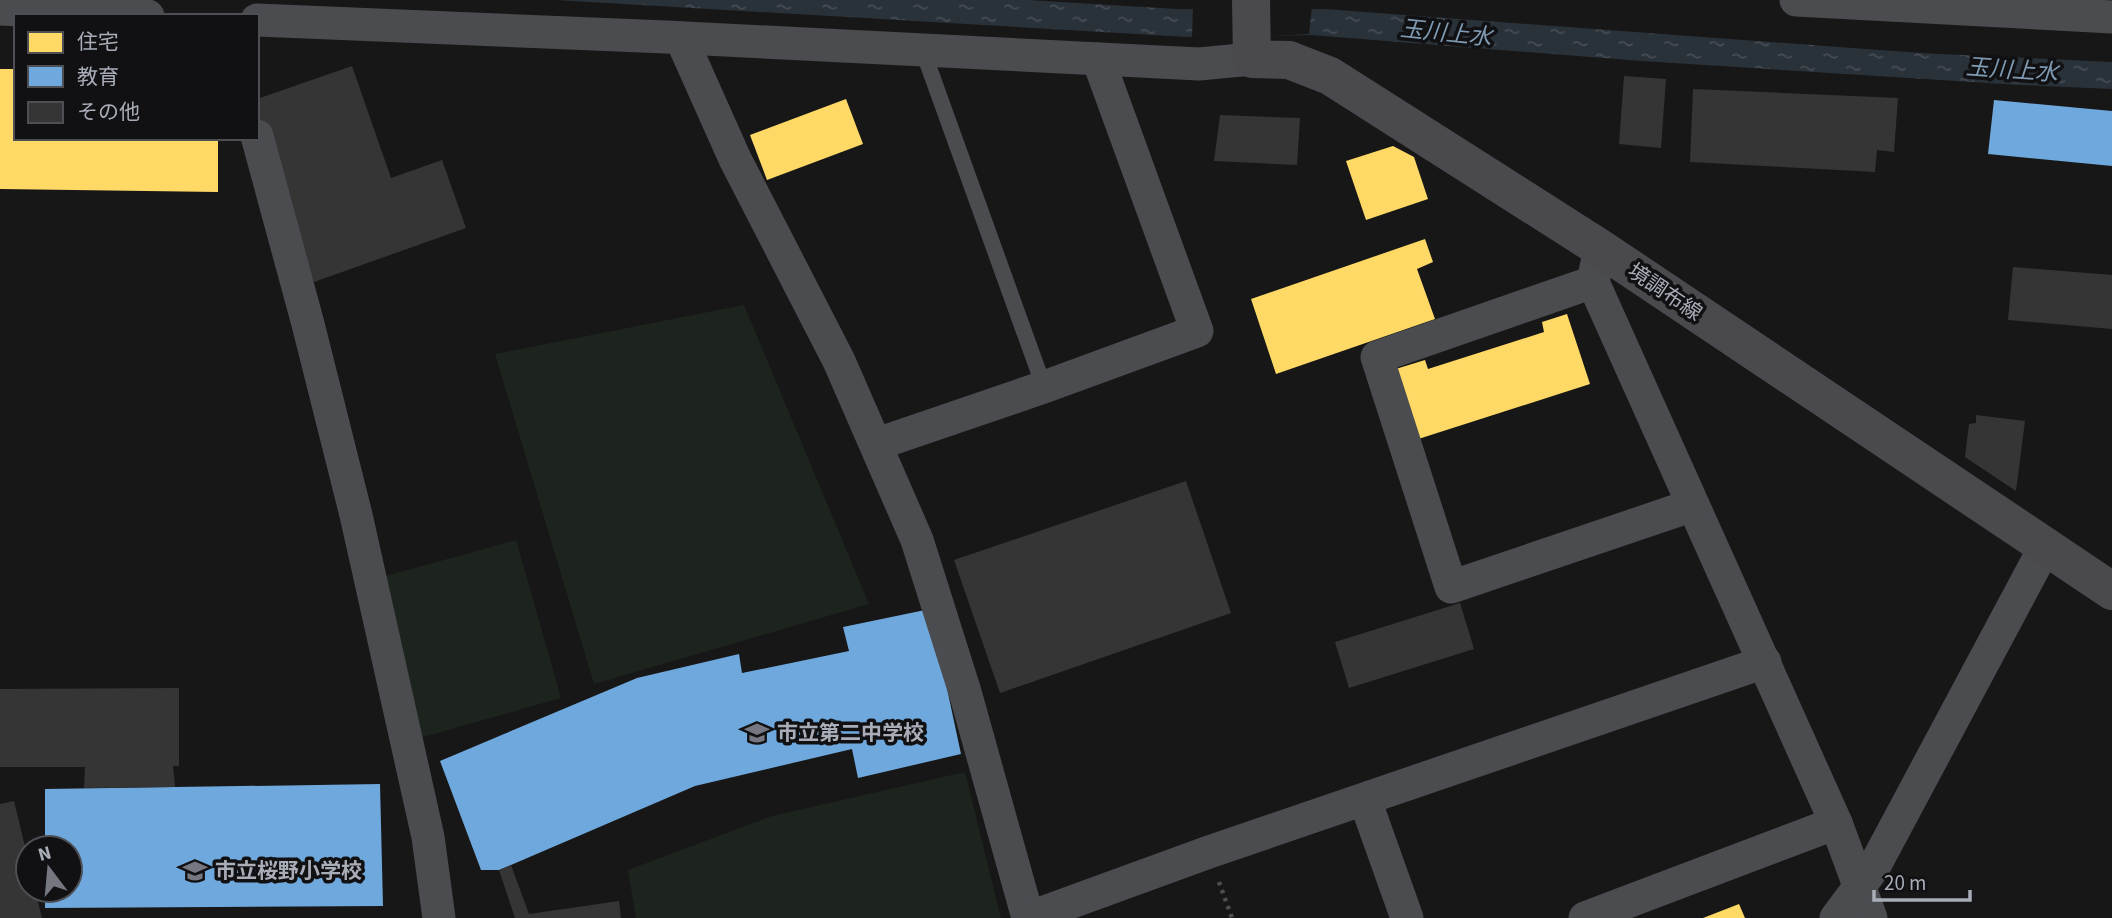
<svg xmlns="http://www.w3.org/2000/svg" width="2112" height="918" font-family="'Source Sans 3','Noto Sans JP',sans-serif">
	<defs>
		<pattern id="water-ripples" width="26" height="14" patternUnits="userSpaceOnUse" patternTransform="scale(1.75)"><rect width="26" height="14" fill="#2a3239"/><path d="M2 4q2-2 4 0t4 0M15 11q2-2 4 0t4 0" fill="none" stroke="#464d54"/></pattern>
	</defs>
	<rect width="100%" height="100%" fill="#171717"/>
	<g fill="#1d241e">
		<polygon points="744,305 869,604 594,684 495,354"/>
		<polygon points="516,540 561,698 420,738 375,579"/>
		<polygon points="965,772 1001,918 636,918 628,870 772,816"/>
	</g>
	<polygon fill="url(#water-ripples)" points="556,0 1028,0 1177,9 1324,9 1920,53 2112,62 2112,89 2020,85 1642,61 1311,35 1187,37"/>
	<polygon fill="#171717" points="1193,6 1312,6 1309,34 1192,40"/>
	<g fill="#ffd966">
		<polygon points="0,69 16,69 16,138 218,138 218,192 0,189"/>
		<polygon points="846,99 863,144 767,180 750,135"/>
		<polygon points="1393,146 1414,157 1428,199 1366,220 1346,161"/>
		<polygon points="1425,239 1433,262 1417,269 1435,319 1276,374 1251,299"/>
		<polygon points="1567,314 1590,384 1409,442 1386,372 1425,360 1428,369 1544,332 1542,322"/>
		<polygon points="1739,904 1745,918 1703,918"/>
	</g>
	<g fill="#6fa8dc">
		<polygon points="1994,100 2112,111 2112,166 1988,154"/>
		<polygon points="930,609 961,754 858,778 852,749 695,786 511,865 499,870 481,870 440,761 637,678 739,654 742,673 849,651 843,627"/>
		<polygon points="380,784 383,906 45,908 45,890 70,890 70,848 45,848 45,789"/>
	</g>
	<g fill="#353536">
		<polygon points="352,66 391,178 442,160 466,228 314,282 257,122 257,99"/>
		<polygon points="1624,76 1666,79 1661,148 1619,144"/>
		<polygon points="1693,89 1898,98 1894,152 1877,150 1875,172 1690,162"/>
		<polygon points="1220,115 1300,118 1297,165 1214,161"/>
		<polygon points="2013,267 2112,275 2112,329 2008,320"/>
		<polygon points="1976,415 2025,421 2016,491 1965,457 1969,424 1976,423"/>
		<polygon points="1186,481 1231,613 1000,693 954,560"/>
		<polygon points="1460,603 1474,649 1349,688 1335,642"/>
		<polygon points="179,688 179,766 173,766 175,787 84,788 85,767 0,767 0,689"/>
		<polygon points="14,801 28,859 28,890 35,890 42,918 0,918 0,804"/>
		<polygon points="511,865 529,914 619,901 621,918 515,918 499,870"/>
	</g>
	<g fill="none" stroke-linecap="round" stroke-linejoin="round">
		<polyline stroke="#4d4e52" stroke-width="4.5" stroke-dasharray="3.5 5" stroke-linecap="butt" points="1219,882 1232,918"/>
		<polyline stroke="#4b4c50" stroke-width="16" points="923,51 1044,387"/>
		<g stroke="#4b4c50" stroke-width="33">
			<polyline points="1796,0 2112,17"/>
			<polyline points="0,9 148,16"/>
			<polyline points="257,20 666,37 1199,64 1252,59"/>
			<polyline points="681,38 735,159 839,361 917,540 965,692 1028,918"/>
			<polyline points="257,136 308,324 356,515 428,837 439,918"/>
			<polyline points="1600,248 1593,282 1836,823 1871,918"/>
			<polyline points="1593,282 1377,357 1451,587 1693,505"/>
			<polyline points="877,444 1044,387 1197,331 1098,59"/>
			<polyline points="1365,800 1407,918"/>
			<polyline points="1028,918 1209,852 1765,662"/>
			<polyline points="1585,918 1836,823"/>
			<polyline points="1836,918 1874,867 2046,545"/>
		</g>
		<polyline stroke="#4a4a4e" stroke-width="38" points="1251,0 1252,59 1289,60 1330,76 1600,248 2112,591"/>
	</g>
	<defs>
		<g id="school-bare" transform="scale(1.89)"><path d="M0-5L7-2L0 1L-7-2ZM-4 1L0 2.5L4 1V4Q0 6-4 4Z" fill="#757880" stroke="#111113" stroke-width="2.5" paint-order="stroke"/></g>
	</defs>
	<g fill-rule="evenodd">
		<use href="#school-bare" x="757" y="733"/>
		<use href="#school-bare" x="195" y="871"/>
	</g>
	<g text-anchor="middle" dominant-baseline="central" stroke-width="7" stroke-linejoin="round" paint-order="stroke">
		<g font-size="21" fill="#a8adb8" stroke="#111113">
			<text transform="translate(1665 292) rotate(34)">境調布線</text>
		</g>
		<g font-size="21" font-weight="bold" fill="#a8adb8" stroke="#111113" text-anchor="start">
			<text x="777" y="733">市立第二中学校</text>
			<text x="215" y="871">市立桜野小学校</text>
		</g>
		<g font-size="23" font-style="italic" fill="#7f9bb3" stroke="#111113">
			<text transform="translate(1446 33) rotate(6)">玉川上水</text>
			<text transform="translate(2012 70) rotate(4)">玉川上水</text>
		</g>
	</g>
	<rect x="14" y="14" width="245" height="126" fill="#111113" stroke="#4d4f55" stroke-width="2"/>
	<rect x="28" y="32" width="35" height="21" fill="#ffd966" stroke="#4d4f55" stroke-width="2"/>
	<text x="77" y="49" font-size="21" fill="#a8adb8">住宅</text>
	<rect x="28" y="66" width="35" height="21" fill="#6fa8dc" stroke="#4d4f55" stroke-width="2"/>
	<text x="77" y="84" font-size="21" fill="#a8adb8">教育</text>
	<rect x="28" y="102" width="35" height="21" fill="#353536" stroke="#4d4f55" stroke-width="2"/>
	<text x="77" y="119" font-size="21" fill="#a8adb8">その他</text>
	<g transform="translate(49 869) rotate(344)"><circle r="33" fill="#111113" stroke="#4d4f55" stroke-width="2"/>
	<path d="M0-5L12 26L0 18L-12 26Z" fill="#757880"/>
	<text y="-10" font-size="19" font-weight="bold" text-anchor="middle" fill="#a8adb8">N</text>
	</g>
	<path d="M1874 890v10h96v-10" fill="none" stroke="#a8adb8" stroke-width="3.5"/>
	<text x="1884" y="890" font-size="21" fill="#a8adb8" stroke="#111113" stroke-width="5" paint-order="stroke">20 m</text>
</svg>
